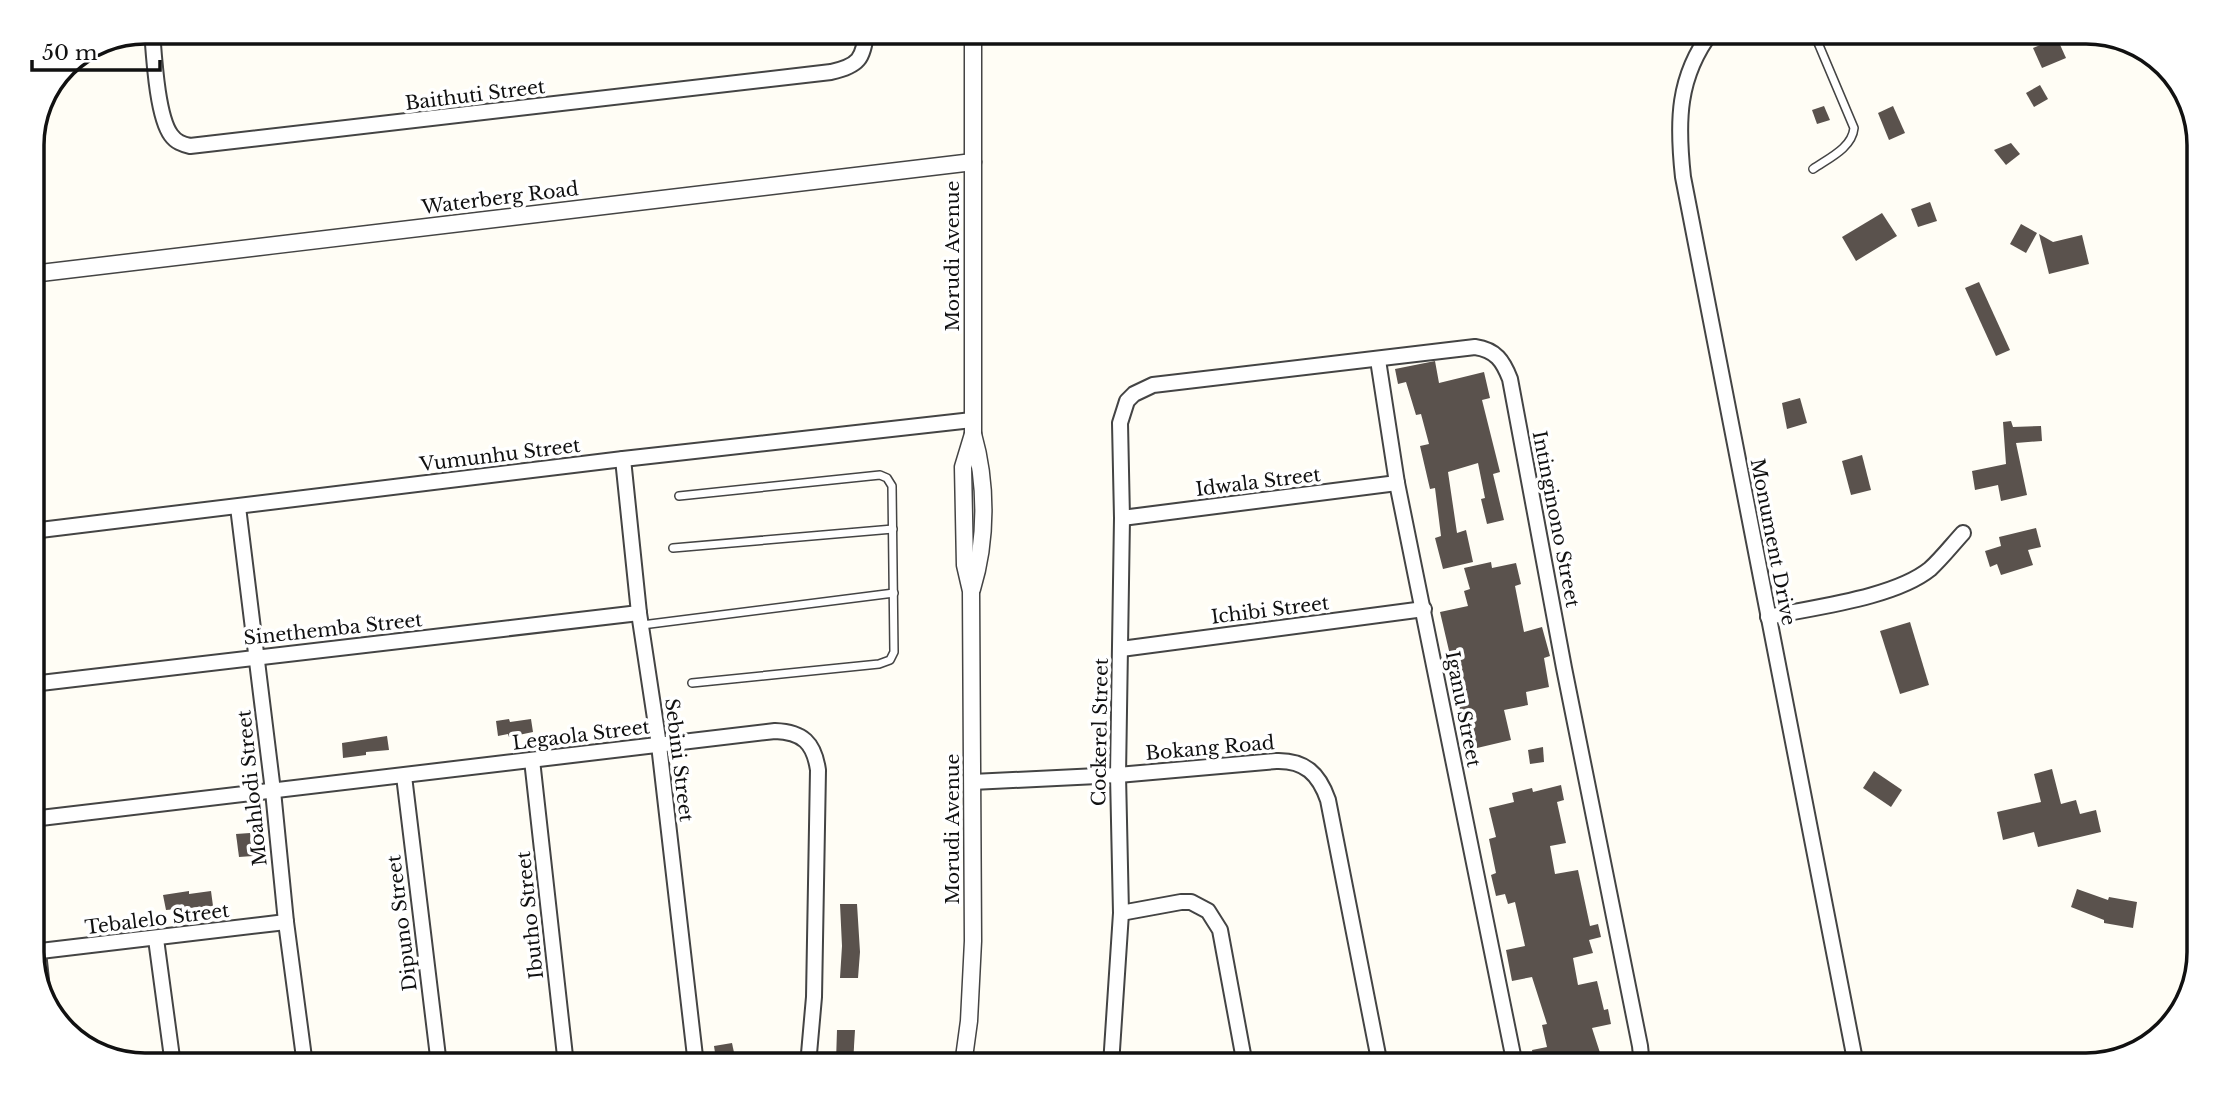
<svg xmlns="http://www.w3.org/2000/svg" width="2231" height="1097" font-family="'Libre Baskerville',serif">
	<rect width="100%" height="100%" fill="#fffdf5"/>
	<g fill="#5a524d">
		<polygon points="2057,38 2066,58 2042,68 2033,48"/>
		<polygon points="2040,85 2048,99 2034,107 2026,93"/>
		<polygon points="1824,106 1830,120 1817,124 1812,110"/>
		<polygon points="1893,106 1905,133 1889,140 1878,113"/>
		<polygon points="2011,143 2020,154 2006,165 1994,150"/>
		<polygon points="1930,202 1937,221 1918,227 1911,209"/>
		<polygon points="1882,213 1897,236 1856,261 1842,237"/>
		<polygon points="2021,224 2037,233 2026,253 2010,244"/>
		<polygon points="2039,234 2053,242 2082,235 2089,264 2049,274"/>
		<polygon points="1979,282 2010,350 1996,356 1965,288"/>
		<polygon points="1435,361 1439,383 1484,372 1490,398 1482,400 1500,472 1493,474 1504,520 1487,524 1481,499 1485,498 1478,463 1448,472 1457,533 1466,530 1473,562 1443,569 1435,538 1441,536 1435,488 1430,489 1420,446 1429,444 1421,414 1416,415 1406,382 1398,384 1395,369"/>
		<polygon points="1800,398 1807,423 1787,429 1782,403"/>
		<polygon points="2011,421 2013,427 2041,426 2042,441 2016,443 2027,495 2001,501 1998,485 1975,490 1972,471 2006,464 2003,422"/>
		<polygon points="1862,455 1871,490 1851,495 1842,461"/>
		<polygon points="2036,528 2041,547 2028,550 2033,565 2001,575 1997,564 1990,567 1985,551 2001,546 1999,537"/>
		<polygon points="1491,562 1492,568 1516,563 1521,584 1515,586 1524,632 1542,627 1550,656 1544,658 1549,687 1526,692 1528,705 1504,710 1511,740 1477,748 1469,716 1462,718 1450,669 1453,668 1440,612 1468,606 1464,591 1470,589 1464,568"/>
		<polygon points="1910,622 1929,685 1900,694 1880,631"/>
		<polygon points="509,719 510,722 531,719 533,732 509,737 508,734 498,736 496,721"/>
		<polygon points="387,736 389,750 366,752 366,755 343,758 342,743"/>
		<polygon points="1543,747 1544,762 1530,764 1528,750"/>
		<polygon points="2052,769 2061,804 2076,800 2080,814 2096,810 2101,832 2038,847 2034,832 2003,840 1997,812 2041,802 2034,774"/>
		<polygon points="1874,771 1902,790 1891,807 1863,788"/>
		<polygon points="1561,785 1564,800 1557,802 1566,843 1550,846 1555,874 1578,870 1590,926 1598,924 1601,937 1589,940 1593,953 1573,958 1578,985 1597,981 1604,1010 1608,1009 1611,1024 1592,1028 1603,1062 1592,1065 1535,1065 1532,1050 1547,1047 1542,1025 1547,1024 1532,977 1512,981 1506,950 1525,946 1515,902 1508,904 1505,894 1496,896 1491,875 1496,873 1489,839 1496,837 1489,808 1514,802 1512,793 1532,788 1533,792"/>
		<polygon points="250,833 253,856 239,857 236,834"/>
		<polygon points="2077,889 2108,900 2109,897 2137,902 2133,928 2104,923 2104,920 2071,907"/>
		<polygon points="189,891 189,894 211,891 213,906 166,910 163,895"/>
		<polygon points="840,904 857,904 860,952 858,978 840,978 842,946"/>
		<polygon points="837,1030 855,1030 853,1063 836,1061"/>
		<polygon points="732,1043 736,1062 717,1066 714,1046"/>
	</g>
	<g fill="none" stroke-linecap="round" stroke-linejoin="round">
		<g stroke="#444" stroke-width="10">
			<g id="service">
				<path d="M1813 31 1854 128C1852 148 1829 158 1813 169"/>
				<polyline points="679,496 880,475 887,478 892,486 894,652 890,660 879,664 692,683"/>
				<polyline points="673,548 893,529"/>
				<polyline points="642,625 894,593"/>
			</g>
		</g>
		<g stroke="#444" stroke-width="18">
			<g id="minor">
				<path d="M152 31C154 56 157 116 171 135 176 142 182 144 190 146L831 72C858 66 864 59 866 31"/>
				<path d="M1712 31C1677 77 1677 122 1683 177L1856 1065"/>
				<polyline points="32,150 35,144 35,130"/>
				<polyline points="1378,360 1397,483 1515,1065"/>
				<polyline points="623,459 639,613 659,745 696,1065"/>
				<polyline points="238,507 273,791 286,922 305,1065"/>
				<polyline points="1122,518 1397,483"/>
				<polyline points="32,531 623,459 972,420"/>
				<path d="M1768 617C1814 607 1894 598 1930 569 1942 558 1952 545 1963 533"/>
				<polyline points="1121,649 1424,609"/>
				<polyline points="32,684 639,613"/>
				<polyline points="532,760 566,1065"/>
				<polyline points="404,776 439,1065"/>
				<path d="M972 782 1118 775 1276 761C1305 760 1319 774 1328 800L1380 1065"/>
				<path d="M32 819 775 731C803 732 814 743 818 770L814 997 808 1065"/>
				<polyline points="1121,913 1181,902 1191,902 1208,911 1220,930 1245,1065"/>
				<polyline points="156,939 173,1065"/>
				<polyline points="32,952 286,922"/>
				<polyline points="38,952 42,989"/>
				<path d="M1111 1065 1121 913 1118 775 1122 518 1120 423 1127 401 1134 394 1153 385 1475 347C1496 350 1503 361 1510 379L1564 668 1640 1046 1642 1065"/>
			</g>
		</g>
		<g stroke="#444" stroke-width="19">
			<g id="tertiary">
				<polyline points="32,274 973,162"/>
				<path d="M972 589C987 540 987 483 973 434V31"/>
				<polyline points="963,1065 969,1021 973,941 971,591 965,565 963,467 973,434"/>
			</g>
		</g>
		<use href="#service" stroke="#fff" stroke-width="7"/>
		<use href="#minor" stroke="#fff" stroke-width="14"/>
		<use href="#tertiary" stroke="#fff" stroke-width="16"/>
	</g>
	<g text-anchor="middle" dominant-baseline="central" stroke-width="7" stroke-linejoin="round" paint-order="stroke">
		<g font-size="19" fill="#111" stroke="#fff">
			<text transform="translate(475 95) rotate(-7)">Baithuti Street</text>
			<text transform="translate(500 198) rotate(-7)">Waterberg Road</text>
			<text transform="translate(952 256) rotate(-90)">Morudi Avenue</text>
			<text transform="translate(500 455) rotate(-7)">Vumunhu Street</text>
			<text transform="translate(1258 482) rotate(-7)">Idwala Street</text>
			<text transform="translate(1556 519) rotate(79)">Intinginono Street</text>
			<text transform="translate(1773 542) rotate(79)">Monument Drive</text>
			<text transform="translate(1270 610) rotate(-7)">Ichibi Street</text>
			<text transform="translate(333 629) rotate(-6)">Sinethemba Street</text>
			<text transform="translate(1463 709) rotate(79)">Iganu Street</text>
			<text transform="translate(1100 732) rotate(-89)">Cockerel Street</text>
			<text transform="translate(581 735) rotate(-7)">Legaola Street</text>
			<text transform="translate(1210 748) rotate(-5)">Bokang Road</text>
			<text transform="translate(679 760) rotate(83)">Sebini Street</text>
			<text transform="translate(252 788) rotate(-96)">Moahlodi Street</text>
			<text transform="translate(952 829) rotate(-90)">Morudi Avenue</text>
			<text transform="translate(530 915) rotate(-96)">Ibutho Street</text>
			<text transform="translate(157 919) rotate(-7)">Tebalelo Street</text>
			<text transform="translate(402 923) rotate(-97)">Dipuno Street</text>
		</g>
	</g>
	<path d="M0 0H2231V1097H0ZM145 44H2086A101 101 0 0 1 2187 145V952A101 101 0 0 1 2086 1053H145A101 101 0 0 1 44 952V145A101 101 0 0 1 145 44Z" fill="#fff" fill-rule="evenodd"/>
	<path fill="none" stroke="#111" stroke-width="3.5" d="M145 44H2086A101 101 0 0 1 2187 145V952A101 101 0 0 1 2086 1053H145A101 101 0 0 1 44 952V145A101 101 0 0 1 145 44Z"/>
	<path d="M32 60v10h128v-10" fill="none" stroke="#111111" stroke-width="3.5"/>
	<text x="42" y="60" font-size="21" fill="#111111" stroke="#ffffff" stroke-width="5" paint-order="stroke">50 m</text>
</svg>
